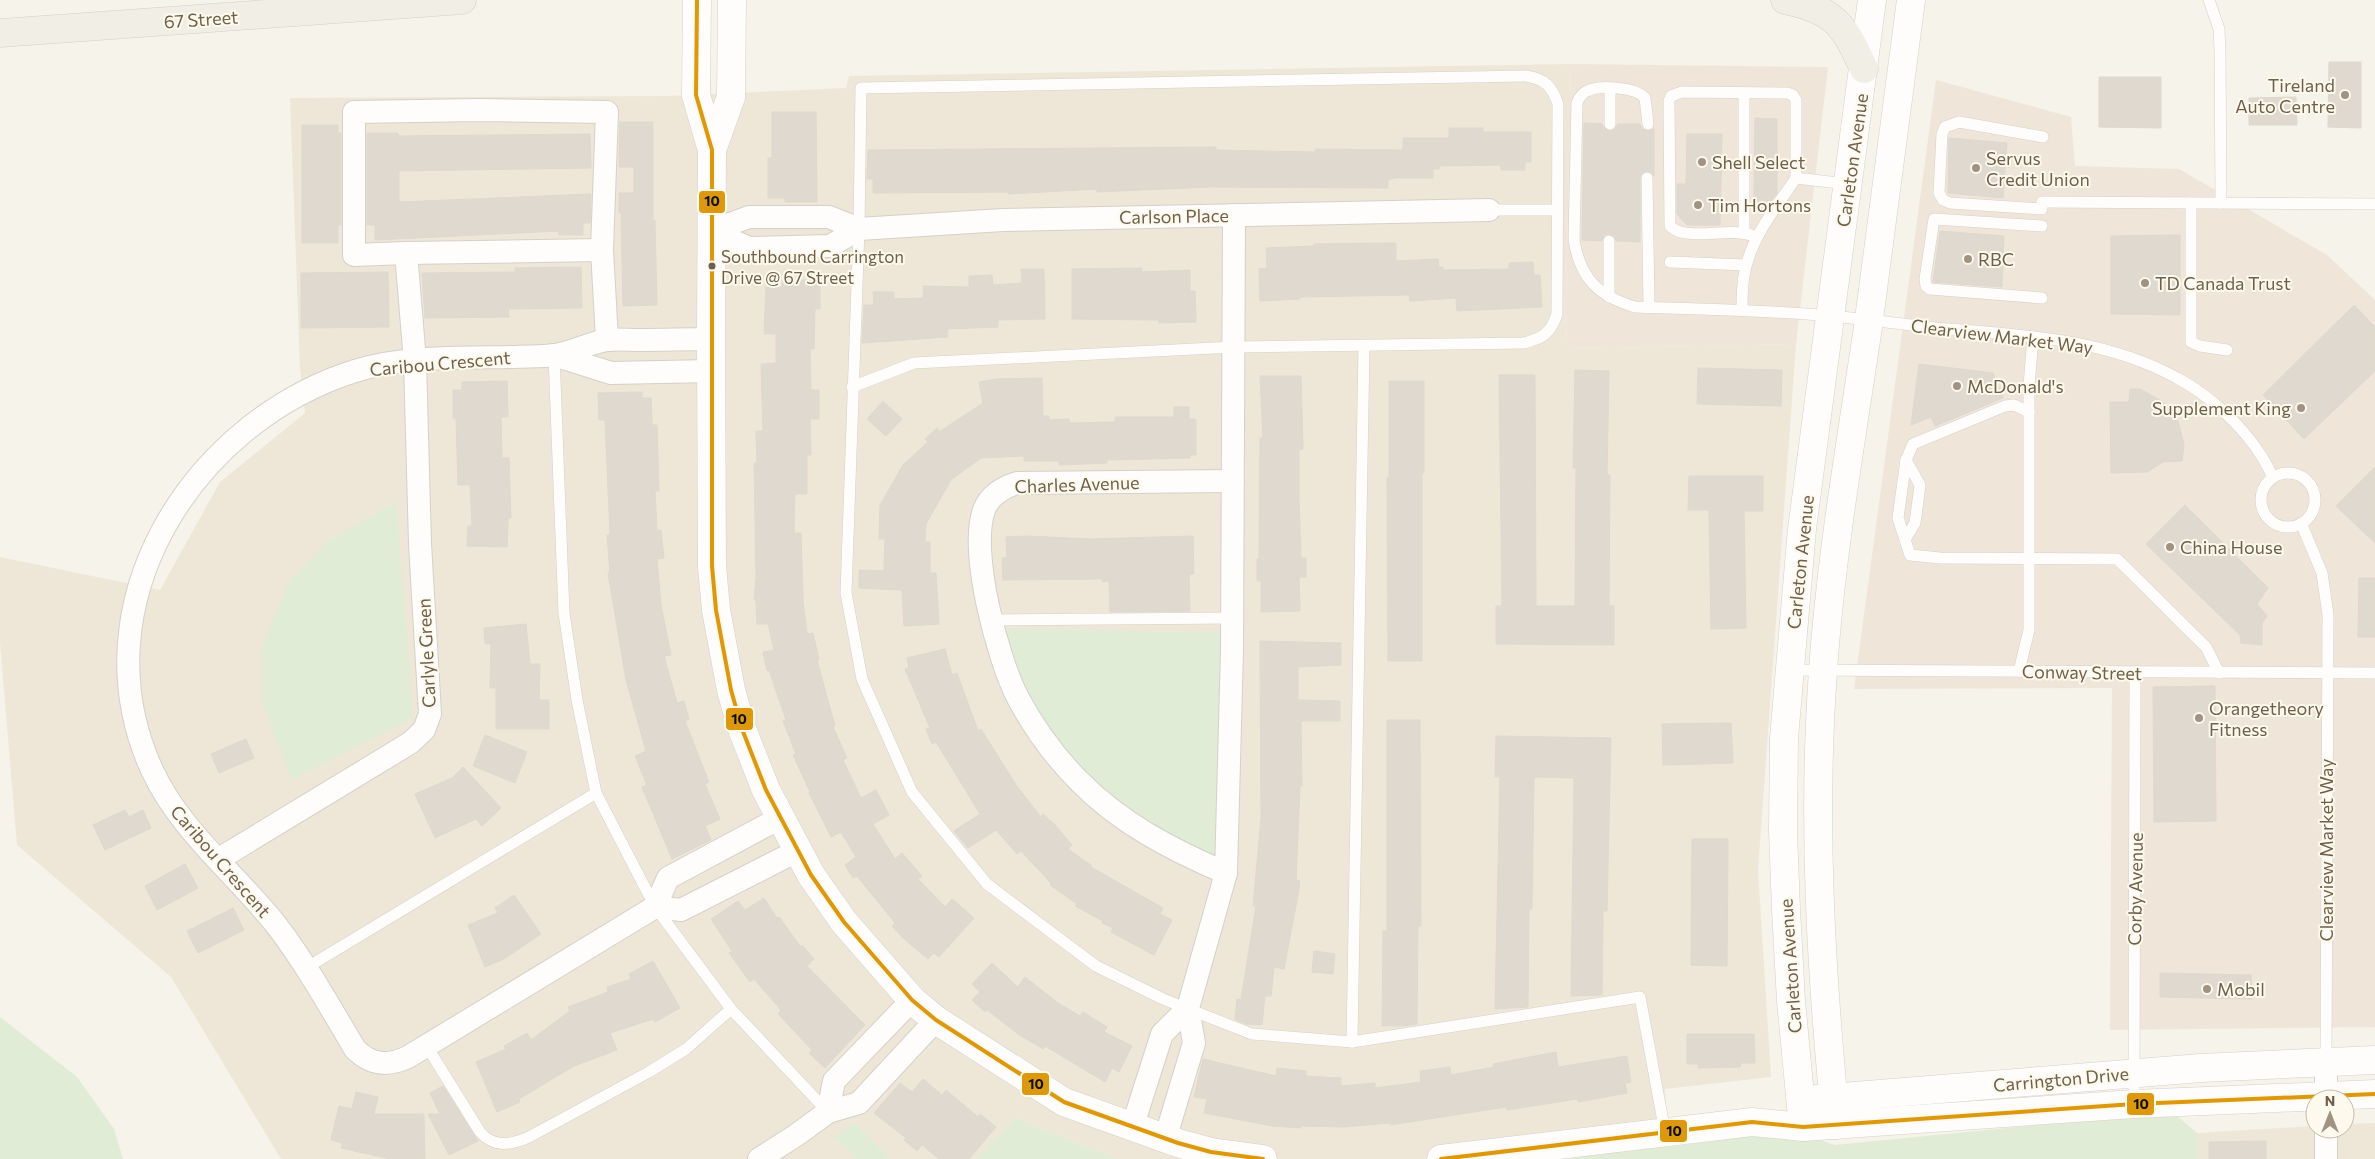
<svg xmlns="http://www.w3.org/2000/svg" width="2375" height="1159" font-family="Commissioner,sans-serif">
	<rect width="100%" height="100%" fill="#f6f3ea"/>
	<g fill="#eee7d8">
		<polygon points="1571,64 1565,349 1796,344 1758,870 1771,1077 1665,1089 1668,1147 1570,1157 1567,1159 1117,1159 1015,1118 976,1159 891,1159 854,1123 834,1137 858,1159 281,1159 171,977 17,845 0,643 0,557 160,590 220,482 305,413 300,368 290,98 667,96 846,88 849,76"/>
		<polygon points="2375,1123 2375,1159 2197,1159 2197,1133 2315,1126 2315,1129 2345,1129 2345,1124"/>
	</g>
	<g fill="#f0e5d9">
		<polygon points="1571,64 1828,67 1796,344 1565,349"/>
		<polygon points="1936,80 2071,117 2075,166 2179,169 2327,255 2375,300 2375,1027 2110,1030 2112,688 1854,689"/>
	</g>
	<g fill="#e0ecd6">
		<polygon points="396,502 413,718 291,780 261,698 262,647 288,583 330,540"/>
		<polygon points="994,628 1232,633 1226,873 1165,845 1039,733"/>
		<polygon points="0,1017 77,1077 114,1129 123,1159 0,1159"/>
		<polygon points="2176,1115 2197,1133 2197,1159 1570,1159 1570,1157 1668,1147 1792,1131 1835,1145 2118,1117"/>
		<polygon points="1015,1118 1117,1159 976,1159"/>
		<polygon points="854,1123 891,1159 858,1159 833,1137"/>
	</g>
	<g fill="#dfd9d0" stroke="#ded8cd">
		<polygon points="2329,62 2361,62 2361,128 2328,127"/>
		<polygon points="2099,77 2161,77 2161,128 2099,127"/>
		<polygon points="2296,97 2297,125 2249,125 2249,98"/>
		<polygon points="772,112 816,112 817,202 785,202 785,198 768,198 768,158 772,158"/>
		<polygon points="1755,118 1777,119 1777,193 1769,203 1754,203"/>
		<polygon points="620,122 653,122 653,220 655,220 657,305 623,306 621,213 619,213 619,193 634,193 634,167 619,167"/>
		<polygon points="1584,123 1602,124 1604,128 1610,131 1614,130 1618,124 1640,124 1642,129 1648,131 1654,129 1654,176 1651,172 1646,171 1641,174 1640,178 1640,242 1616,241 1615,237 1609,234 1605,235 1602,241 1582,240"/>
		<polygon points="302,125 338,125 338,133 341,133 341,225 338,225 338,243 302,243"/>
		<polygon points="1449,128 1483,128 1483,132 1531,132 1531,162 1525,162 1525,170 1501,170 1501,165 1439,166 1439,169 1433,169 1433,178 1395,178 1388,180 1388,188 1209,187 1097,192 1097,189 1008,194 1008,192 873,193 873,179 867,179 868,150 1216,147 1216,150 1261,151 1315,152 1315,149 1403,150 1403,138 1449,138"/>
		<polygon points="367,133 398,133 399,136 590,134 591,168 399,171 399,202 591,194 590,223 583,223 583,235 559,235 559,231 375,240 375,225 367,225"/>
		<polygon points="1687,134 1722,134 1720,225 1687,225 1677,214 1677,184 1686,184"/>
		<polygon points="1949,138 2007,143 2003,198 1948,193"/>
		<polygon points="1940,231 2004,236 2002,287 1933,282"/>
		<polygon points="2180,235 2180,315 2111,314 2111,236"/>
		<polygon points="1396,243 1396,261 1438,259 1439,267 1443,267 1443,270 1509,269 1509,263 1533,262 1534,275 1540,275 1542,307 1457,311 1456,298 1410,301 1409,295 1300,297 1300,299 1260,301 1259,269 1267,268 1266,248 1314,246 1314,244"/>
		<polygon points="581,267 582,308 508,309 509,317 425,318 422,273 515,272 515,268"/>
		<polygon points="1142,268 1142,272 1190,270 1190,291 1195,291 1196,322 1159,323 1159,320 1072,319 1072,269"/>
		<polygon points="1021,269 1044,269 1045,319 998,320 998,327 947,329 948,337 862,343 864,305 874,305 873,292 894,292 894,299 924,298 923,286 969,287 969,276 992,275 993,285 1022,283"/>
		<polygon points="388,272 389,327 301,328 301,273"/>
		<polygon points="782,280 820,280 820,309 815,309 814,349 810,349 811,390 819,390 819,419 810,419 811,455 807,455 807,494 795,494 794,533 801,533 803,601 807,634 813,633 819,659 817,660 835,726 833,727 847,758 843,760 861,798 876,790 889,815 873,824 895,859 902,853 922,876 918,879 945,907 952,899 974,918 939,957 934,953 928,959 903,938 892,926 895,923 857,876 853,878 845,865 856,857 841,832 831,837 809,793 810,792 793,755 796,754 783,721 786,720 769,670 767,671 763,652 774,650 768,624 757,624 756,600 754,600 756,578 754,463 757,463 756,431 763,431 761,364 776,363 776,334 764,334 766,287 782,287"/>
		<polygon points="2354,305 2375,327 2375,371 2304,439 2263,395"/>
		<polygon points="1919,364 1993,373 2003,398 1935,426 1931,417 1911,425"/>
		<polygon points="1698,368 1782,370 1781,406 1697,404"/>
		<polygon points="1575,370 1609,371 1607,475 1610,475 1609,606 1614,606 1614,645 1496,644 1496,606 1502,606 1499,375 1535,375 1536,606 1575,606 1576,468 1573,468"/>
		<polygon points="1260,376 1301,376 1303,449 1299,450 1299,498 1301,558 1306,558 1306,577 1299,577 1300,611 1261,612 1261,581 1257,581 1257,559 1259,559 1260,438 1263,438"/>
		<polygon points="1042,378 1043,416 1049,416 1049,420 1069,419 1070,423 1115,422 1115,417 1174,417 1174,407 1189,407 1189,419 1196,419 1196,455 1190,455 1190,458 1107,460 1107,463 1059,465 1059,461 1024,461 1024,456 981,458 951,480 926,524 925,542 930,542 930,573 936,573 939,624 904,626 902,590 859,588 859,570 884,571 885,539 879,539 880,505 903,465 928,442 925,439 937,428 939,432 983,403 979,382 996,379"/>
		<polygon points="507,381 508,417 501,417 502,458 509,458 511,518 508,518 507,547 467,546 468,526 472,526 470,485 458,485 456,418 453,418 453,390 462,390 462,382"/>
		<polygon points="1389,381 1424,381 1424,473 1422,473 1422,661 1388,661 1387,478 1389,478"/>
		<polygon points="2130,389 2140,389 2163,402 2178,421 2184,445 2182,461 2163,462 2147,472 2111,473 2110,402 2129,402"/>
		<polygon points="642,392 642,398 651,398 652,425 657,425 659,491 655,491 657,531 661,530 664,558 657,559 661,605 671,655 664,656 677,703 684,701 689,719 685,721 709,782 705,784 720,819 705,826 711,840 672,859 642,787 647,785 635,756 646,751 626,680 608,573 610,573 607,535 610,535 605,420 599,420 598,393"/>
		<polygon points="883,401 902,419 886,436 867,419"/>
		<polygon points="2375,467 2375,543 2336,506"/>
		<polygon points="1689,476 1763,476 1763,511 1744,511 1746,628 1711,629 1709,510 1688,510"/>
		<polygon points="2185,505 2268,588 2257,604 2267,616 2262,623 2262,645 2241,643 2240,635 2146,544"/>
		<polygon points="1027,536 1090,539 1193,536 1194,574 1189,575 1190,611 1110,612 1109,581 1102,582 1102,579 1003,580 1002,558 1007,558 1006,537"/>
		<polygon points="2359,578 2375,578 2375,637 2358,637"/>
		<polygon points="526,624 530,664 540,664 539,700 549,700 549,729 496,729 496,688 490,688 491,644 485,644 484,628"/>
		<polygon points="1260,641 1341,643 1341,665 1298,667 1298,700 1340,701 1340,721 1301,721 1302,786 1300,786 1296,880 1300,881 1298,895 1284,969 1274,967 1271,996 1265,996 1262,1025 1246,1024 1235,1019 1237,999 1241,1000 1256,906 1253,906 1261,819"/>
		<polygon points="945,649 952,675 957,673 978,731 981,729 1016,785 1041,817 1043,814 1055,825 1072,845 1068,849 1092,866 1091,867 1163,908 1160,914 1172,920 1154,955 1111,932 1113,928 1102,923 1103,921 1075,906 1077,904 1050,885 1051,883 1021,851 1017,854 996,830 968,848 954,831 980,814 936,742 932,744 926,729 930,728 905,669 909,668 907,658"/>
		<polygon points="2215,686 2216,821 2154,822 2153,687"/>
		<polygon points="1387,720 1420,720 1421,926 1418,926 1417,1024 1404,1026 1382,1026 1383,931 1387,931"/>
		<polygon points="1731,723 1733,763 1663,765 1662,724"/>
		<polygon points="485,735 527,752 515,783 473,766"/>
		<polygon points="1496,736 1611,738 1607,911 1603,911 1602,995 1571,996 1574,778 1534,777 1532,909 1529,909 1528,1007 1495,1009 1500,777 1495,777"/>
		<polygon points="246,739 254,758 219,773 211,754"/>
		<polygon points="463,767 501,808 482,826 476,819 435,838 415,794 452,778"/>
		<polygon points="125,810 129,817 143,810 151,828 105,850 93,825"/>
		<polygon points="1692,839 1728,839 1727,966 1691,965"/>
		<polygon points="185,864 198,888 157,910 145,886"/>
		<polygon points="514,895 541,934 504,959 485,967 468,925 498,913 495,908"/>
		<polygon points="764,898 777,918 779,917 801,947 802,945 814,959 807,966 865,1025 825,1068 809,1053 812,1050 778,1014 781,1010 754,979 750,982 729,953 732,951 711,919 738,901 745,910"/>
		<polygon points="233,908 244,930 198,953 187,931"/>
		<polygon points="1314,951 1335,954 1333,974 1312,972"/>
		<polygon points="653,961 680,1008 655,1022 653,1019 610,1033 617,1050 574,1066 519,1099 520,1102 497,1112 476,1062 506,1049 504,1046 527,1033 531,1040 570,1011 568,1007 608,992 607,987 631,979 629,974"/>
		<polygon points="992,963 1018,987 1025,977 1058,1003 1080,1016 1083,1012 1107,1027 1104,1032 1132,1046 1119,1072 1112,1068 1105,1082 1045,1046 1043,1049 1018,1034 987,1010 985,1012 972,1000 980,992 972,984"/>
		<polygon points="2160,973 2251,975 2252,999 2160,997"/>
		<polygon points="1687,1034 1754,1034 1755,1063 1741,1063 1740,1067 1698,1068 1698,1064 1687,1064"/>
		<polygon points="1556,1052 1558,1067 1627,1056 1631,1082 1625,1083 1627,1093 1578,1102 1577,1099 1507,1110 1506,1107 1390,1125 1390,1123 1344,1127 1301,1126 1301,1128 1272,1126 1204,1113 1207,1099 1194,1097 1203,1059 1276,1076 1277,1068 1306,1071 1306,1076 1341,1078 1341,1086 1375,1083 1375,1088 1421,1082 1420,1071 1450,1067 1451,1075 1494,1067 1493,1064"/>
		<polygon points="923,1079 942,1095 946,1090 978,1117 980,1114 996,1127 969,1159 939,1159 922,1145 917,1151 904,1140 906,1138 874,1113 900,1083 912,1092"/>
		<polygon points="443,1086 478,1141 449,1155 428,1114 440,1114 430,1093"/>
		<polygon points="356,1092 378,1097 374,1114 424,1114 425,1159 390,1159 341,1148 343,1143 331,1140 339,1106 352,1109"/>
		<polygon points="2266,1141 2266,1159 2209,1159 2209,1142"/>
	</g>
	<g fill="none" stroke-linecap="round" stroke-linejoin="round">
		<g stroke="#d5d0c9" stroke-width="12">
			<g id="service">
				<polyline points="2209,0 2219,29 2220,50 2221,203"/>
				<polyline points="1610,89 1610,124"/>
				<path d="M1648 124 1645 98C1636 87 1600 85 1587 91 1582 93 1579 98 1577 103L1574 240C1580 278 1598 296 1635 307 1700 309 1765 310 1831 316 1866 319 1900 324 1936 328 2018 335 2102 337 2177 378 2208 394 2244 427 2262 457 2266 463 2269 470 2273 477"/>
				<polyline points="1647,178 1649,307"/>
				<polyline points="2042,202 2375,204"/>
				<polyline points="2191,203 2191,342 2200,346 2227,350"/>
				<polyline points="2042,209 1950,203 1943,200 1939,193 1942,134 1945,127 1959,122 2043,137"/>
				<polyline points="1489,210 1557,210"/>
				<polyline points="1744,233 1744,93"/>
				<path d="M1756 237C1734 225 1686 243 1670 226L1669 101 1671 96 1682 92 1787 93 1793 95 1796 100V178L1847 184"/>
				<polyline points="1670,262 1746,265"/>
				<polyline points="1609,297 1609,241"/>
				<polyline points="2042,298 1930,289 1926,286 1925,279 1934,219 2042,226"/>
				<path d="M1742 310C1742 299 1742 287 1744 276 1750 238 1775 209 1796 178"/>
				<polyline points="554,355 564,613 577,700 596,793 655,907 731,1009 828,1112"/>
				<path d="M852 387 914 363 1234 347 1523 343C1542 339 1551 333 1557 314L1558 104C1552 86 1545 79 1526 76L861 88 859 229 846 593 862 679 912 792 987 884 1096 966 1163 999 1252 1034 1352 1042 1640 997 1665 1132"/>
				<polyline points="2029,412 2014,405 2005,406 1913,444 1906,460 1898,518 1910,555 1940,558 2117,559 2206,647 2219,673"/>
				<circle cx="2288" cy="500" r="27"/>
				<polyline points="2301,523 2322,573 2328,615 2326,1062"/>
				<polyline points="1906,538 1915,523 1920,485 1906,460"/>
				<polyline points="992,620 1232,618"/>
				<polyline points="1789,670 2375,673"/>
				<polyline points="2019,671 2029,630 2029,386 2033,337"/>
				<polyline points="306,968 596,793"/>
				<polyline points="1352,1042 1364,346"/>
				<path d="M426 1045 480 1132C494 1148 511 1145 529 1137L649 1072 686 1049 731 1009"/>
				<polyline points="2134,1104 2135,673"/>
			</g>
		</g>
		<g stroke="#d5d0c9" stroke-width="24">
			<g id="minor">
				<polyline points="711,231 749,217 829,217 859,229 1003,220 1489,210"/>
				<polyline points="711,231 749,248 830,246 859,229"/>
				<polyline points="406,253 602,250"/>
				<path d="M711 339C686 339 662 340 638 340 628 340 617 339 607 340 589 343 573 352 555 355 541 357 526 356 512 357 463 358 402 356 355 371 193 422 76 604 152 770 180 831 236 874 277 926 306 964 330 1007 355 1049 371 1065 387 1067 408 1057L655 907 681 910 797 851"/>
				<polyline points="554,355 611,373 711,371"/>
				<polyline points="219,859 410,743 424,730 430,714 420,544 415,361 406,253 354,255 354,112 481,110 607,112 602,250 607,340"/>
				<path d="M1226 873C1172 850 1120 823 1079 781 1055 757 1034 728 1018 698 998 660 969 552 984 510 989 496 1003 487 1017 483L1233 481"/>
				<polyline points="655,907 668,878 780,818"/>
				<polyline points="2326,1099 2326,1062"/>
				<polyline points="828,1112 834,1081 912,1000"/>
				<polyline points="1132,1128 1162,1034 1188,1008"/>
				<polyline points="2326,1129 2326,1159"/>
				<polyline points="1165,1139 1194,1043 1188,1008 1226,873 1232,650 1234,215"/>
				<polyline points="759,1159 795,1136 828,1112 859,1103 936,1020"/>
			</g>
		</g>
		<g stroke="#d5d0c9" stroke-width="29">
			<g id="tertiary">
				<polyline points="697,0 696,95 712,150 711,339 712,566 716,610 731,690 742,729 766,790 811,875 844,922 912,1000 936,1020 1064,1102 1178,1143 1211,1152 1263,1159"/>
				<polyline points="712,150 731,97 732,0"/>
				<polyline points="1817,1099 2201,1068 2375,1060"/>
				<path d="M1836 1125C1821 974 1812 822 1823 671 1831 555 1851 441 1868 327 1883 218 1897 109 1911 0"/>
				<polyline points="1803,1127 1791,1001 1786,910 1783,831 1784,738 1802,529 1872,0"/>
				<polyline points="1441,1159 1752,1122 1803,1127 2134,1104 2375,1094"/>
			</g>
		</g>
		<g stroke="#d4cfc7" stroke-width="29">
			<g id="primary">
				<path d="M1785 0C1835 10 1844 25 1864 69"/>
				<polyline points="0,33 462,0"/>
			</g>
		</g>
		<use href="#service" stroke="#fefdfc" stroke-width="11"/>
		<use href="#minor" stroke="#fefdfc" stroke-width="22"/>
		<use href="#tertiary" stroke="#fefdfc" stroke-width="28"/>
		<use href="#primary" stroke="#f1eee6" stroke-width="28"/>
		<g stroke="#fdf9ec" stroke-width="8">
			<g id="bus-1">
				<polyline points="697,0 696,95 712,150 712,566 716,610 731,690 742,729 766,790 811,875 844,922 912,1000 936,1020 1064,1102 1178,1143 1211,1152 1263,1159"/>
				<polyline points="1441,1159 1752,1122 1803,1127 2134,1104 2375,1094"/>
			</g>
		</g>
		<use href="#bus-1" stroke="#dc980f" stroke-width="4"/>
	</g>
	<g fill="#a09384" stroke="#fdf9ec" stroke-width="2">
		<circle cx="2345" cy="95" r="5"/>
		<circle cx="1702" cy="162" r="5"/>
		<circle cx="1976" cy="168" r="5"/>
		<circle cx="1698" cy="205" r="5"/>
		<circle cx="1968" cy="259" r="5"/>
		<circle cx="2145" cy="283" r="5"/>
		<circle cx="1957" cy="386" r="5"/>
		<circle cx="2301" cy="408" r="5"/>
		<circle cx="2170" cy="547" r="5"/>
		<circle cx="2199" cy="718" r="5"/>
		<circle cx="2207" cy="989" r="5"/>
	</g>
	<circle fill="#715f4d" stroke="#fdf9ec" stroke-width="2" cx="712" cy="266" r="4.5"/>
	<g text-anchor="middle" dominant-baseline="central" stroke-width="4" stroke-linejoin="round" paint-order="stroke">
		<g font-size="17" fill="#715f4d" stroke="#fdf9ec" text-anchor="start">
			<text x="721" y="256">Southbound Carrington<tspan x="721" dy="21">Drive @ 67 Street</tspan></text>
		</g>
		<g font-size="18" fill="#715f4d" stroke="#fdf9ec">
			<text transform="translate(201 19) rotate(-4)">67 Street</text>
			<text transform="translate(1852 160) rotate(-82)">Carleton Avenue</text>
			<text transform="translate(1174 216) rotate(-1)">Carlson Place</text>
			<text transform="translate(2002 336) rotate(7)">Clearview Market Way</text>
			<text transform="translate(440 363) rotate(-5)">Caribou Crescent</text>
			<text transform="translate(1077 484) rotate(-2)">Charles Avenue</text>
			<text transform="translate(1800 562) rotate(-84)">Carleton Avenue</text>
			<text transform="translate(426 653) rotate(-93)">Carlyle Green</text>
			<text transform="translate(2082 672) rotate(1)">Conway Street</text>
			<text transform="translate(2326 850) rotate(-90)">Clearview Market Way</text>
			<text transform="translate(221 861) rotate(49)">Caribou Crescent</text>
			<text transform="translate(2135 889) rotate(-89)">Corby Avenue</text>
			<text transform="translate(1790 966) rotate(-94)">Carleton Avenue</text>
			<text transform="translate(2061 1079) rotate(-5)">Carrington Drive</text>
		</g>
		<g font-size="18" fill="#715f4d" stroke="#fdf9ec" text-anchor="start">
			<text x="2335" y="85" text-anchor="end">Tireland<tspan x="2335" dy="21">Auto Centre</tspan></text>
			<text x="1986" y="158">Servus<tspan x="1986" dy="21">Credit Union</tspan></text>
			<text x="1712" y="162">Shell Select</text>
			<text x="1708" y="205">Tim Hortons</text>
			<text x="1978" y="259">RBC</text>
			<text x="2155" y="283">TD Canada Trust</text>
			<text x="1967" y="386">McDonald's</text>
			<text x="2291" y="408" text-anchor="end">Supplement King</text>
			<text x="2180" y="547">China House</text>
			<text x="2209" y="708">Orangetheory<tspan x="2209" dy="21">Fitness</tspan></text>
			<text x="2217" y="989">Mobil</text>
		</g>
	</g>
	<g stroke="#fdf9ec" stroke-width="2">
		<rect x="698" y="190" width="28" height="24" rx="5" fill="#dc980f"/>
		<rect x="725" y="707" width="29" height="24" rx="5" fill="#dc980f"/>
		<rect x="1021" y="1072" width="29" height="24" rx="5" fill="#dc980f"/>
		<rect x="2126" y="1092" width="29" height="24" rx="5" fill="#dc980f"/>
		<rect x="1659" y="1119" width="29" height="24" rx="5" fill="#dc980f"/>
	</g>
	<g font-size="14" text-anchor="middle" font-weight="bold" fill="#111">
		<text x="712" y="206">10</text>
		<text x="739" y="724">10</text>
		<text x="1036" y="1089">10</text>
		<text x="2141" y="1109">10</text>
		<text x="1674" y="1136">10</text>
	</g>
	<g transform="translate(2330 1114)"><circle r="24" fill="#fdf9ec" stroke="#c5bbac"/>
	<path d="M0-4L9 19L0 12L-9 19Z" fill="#a09384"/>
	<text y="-8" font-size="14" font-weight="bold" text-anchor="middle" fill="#715f4d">N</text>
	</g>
</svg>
